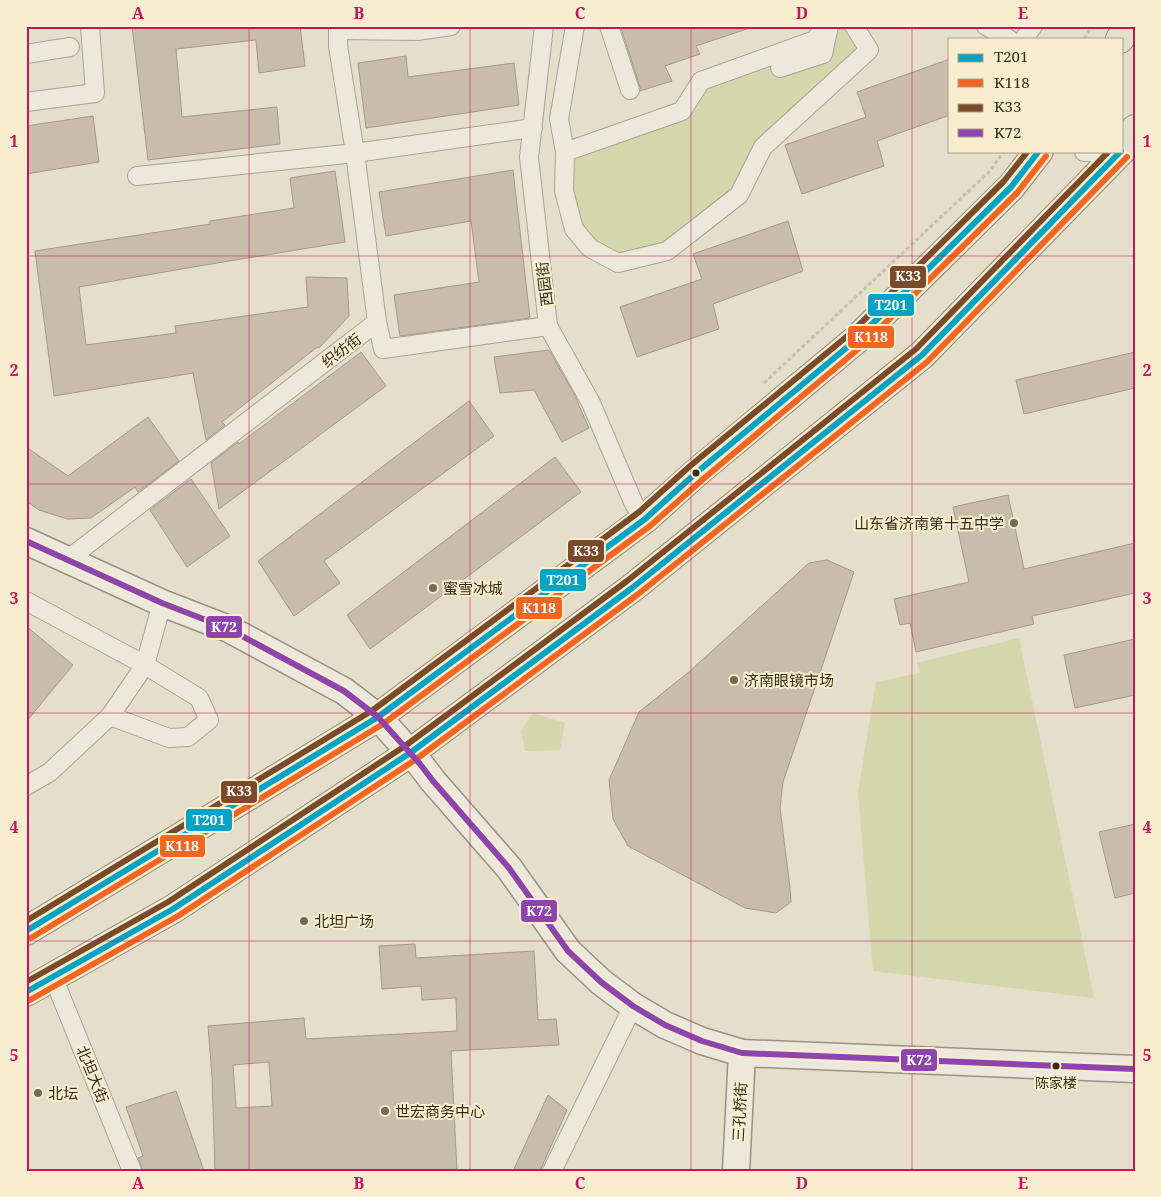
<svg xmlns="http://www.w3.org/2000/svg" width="1161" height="1197" font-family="'Noto Serif','Noto Sans SC',serif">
	<rect width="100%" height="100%" fill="#e5deca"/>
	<g fill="#d4d6ab">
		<polygon points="825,26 854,26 869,50 763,147 739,195 667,251 618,263 574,229 565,152 682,111 701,81"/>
		<polygon points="1019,638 1094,998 873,971 858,792 876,682 920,673 917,663"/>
		<polygon points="533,713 565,723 560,750 525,751 521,731"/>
	</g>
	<g fill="#c9bcab" stroke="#a5998a" fill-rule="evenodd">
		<polygon points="132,26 300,26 305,66 259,73 256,40 176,49 182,117 277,107 280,144 148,160"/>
		<polygon points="626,26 747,26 747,29 696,46 700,54 665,66 672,81 640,91 640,87 621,28"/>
		<polygon points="406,56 408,77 514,63 519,105 366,128 358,63"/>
		<polygon points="950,59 950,115 877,141 884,166 802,194 785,145 866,117 857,92"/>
		<polygon points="93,116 99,162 26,174 26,126"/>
		<polygon points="513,170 530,318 400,336 394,295 479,282 471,221 386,236 379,192"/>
		<polygon points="335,171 345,242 193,267 79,287 86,345 176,333 175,326 308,307 306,277 347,278 349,316 320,347 316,348 222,422 225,425 206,440 193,373 54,396 35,251 210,224 210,221 294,208 290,178"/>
		<polygon points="788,221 803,271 713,304 719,329 637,357 620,307 702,279 693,254"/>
		<polygon points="549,350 574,394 589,428 562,442 534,390 500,393 494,357"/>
		<polygon points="361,352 386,386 219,509 211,463 238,442 239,444"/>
		<polygon points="1135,352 1135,388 1024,414 1016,380"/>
		<polygon points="469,401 494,436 324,561 340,583 294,616 258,561"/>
		<polygon points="148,417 179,461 138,492 135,487 91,518 67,519 39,510 26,501 26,447 68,476"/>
		<polygon points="555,457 581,492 370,649 347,615"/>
		<polygon points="191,479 230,536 187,567 150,510"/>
		<polygon points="1008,495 1024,569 1135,543 1135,593 1032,616 1034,624 916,652 910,623 900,625 894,599 969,582 953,507"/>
		<polygon points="827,560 854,572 783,782 780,808 790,888 791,902 776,913 745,908 628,846 613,819 609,780 639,712 690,671 809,563"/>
		<polygon points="26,626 73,665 26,722"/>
		<polygon points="1135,639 1135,695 1075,708 1064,655"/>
		<polygon points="1135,824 1135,893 1115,898 1099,832"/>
		<path d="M415 944 416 958 534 951 538 1020 556 1019 559 1045 451 1051 457 1171H215L212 1076 208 1026 304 1018 306 1039 457 1031 456 998 422 1000 421 986 382 989 379 946ZM269 1062 272 1106 236 1108 233 1065Z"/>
		<polygon points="176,1091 204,1171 143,1171 138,1158 143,1156 126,1107"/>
		<polygon points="548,1095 567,1110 540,1171 513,1171"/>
	</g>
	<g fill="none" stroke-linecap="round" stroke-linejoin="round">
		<g stroke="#aaa394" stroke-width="20">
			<g id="minor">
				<polyline points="544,26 529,157 548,326 591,403 634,504 645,519"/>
				<polyline points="575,26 559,119 565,152 564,191 574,229 590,248 618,263 667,251 739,195 763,147 869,50 854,26"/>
				<polyline points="609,26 630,90"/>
				<polyline points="986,26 1009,39"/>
				<polyline points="339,30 417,31 451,26"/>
				<polyline points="1024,39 1033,26"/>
				<polyline points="26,54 70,47"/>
				<polyline points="780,68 823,54 829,26"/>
				<polyline points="26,102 95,93 90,26"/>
				<polyline points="1084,151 1084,152 1105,153 1108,151"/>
				<polyline points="565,152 682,111 701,81 815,40 825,26"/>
				<polyline points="137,176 355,153 533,128"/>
				<polyline points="377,322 383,349 548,326"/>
				<polyline points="67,560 377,322 355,153 338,46 338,26"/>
				<polyline points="26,601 145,665 110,716 50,772 26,786"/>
				<polyline points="110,716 169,738 188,737 209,720 199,698 145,665 162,603"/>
				<polyline points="53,977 132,1171"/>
				<polyline points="552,1171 633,1006"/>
			</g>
		</g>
		<g stroke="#999284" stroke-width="29">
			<g id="secondary">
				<polyline points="26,541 162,603 229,629 344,691 378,717 420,764 433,781 509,868 568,951 601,982 633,1006 665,1025 702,1041 742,1053 1135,1069"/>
				<polyline points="736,1171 742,1053"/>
			</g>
		</g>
		<g stroke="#8f887a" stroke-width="30">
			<g id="primary">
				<polyline points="1120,39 1128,26"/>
				<polyline points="1122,150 1135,129"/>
				<polyline points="26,931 378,717 645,519 696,473 857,339 1011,187 1039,151"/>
				<polyline points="26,992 173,909 410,753 632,588 922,355 1121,151"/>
			</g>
		</g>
		<g stroke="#c5bfb3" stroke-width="3" stroke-dasharray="4 2.5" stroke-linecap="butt">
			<polyline points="1084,39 1092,26"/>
			<polyline points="764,383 989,172 1004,151"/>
		</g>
		<use href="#minor" stroke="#ede8dc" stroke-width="18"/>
		<use href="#secondary" stroke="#ede8dc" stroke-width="26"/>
		<use href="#primary" stroke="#e5dfcd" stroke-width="28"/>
		<g stroke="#f8edce" stroke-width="10">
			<g id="bus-1">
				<polyline points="26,931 378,717 645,519 696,473 857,339 1011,187 1039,151"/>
				<polyline points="26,992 173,909 410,753 632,588 922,355 1121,151"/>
			</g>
		</g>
		<g stroke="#f8edce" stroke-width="10">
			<g id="bus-2">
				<polyline points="31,938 383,724 650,526 702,480 863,345 1017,193 1046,156"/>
				<polyline points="30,1000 178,916 415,760 637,595 927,362 1127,157"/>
			</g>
		</g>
		<g stroke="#f8edce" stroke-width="10">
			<g id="bus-3">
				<polyline points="26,921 373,710 639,512 690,466 851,333 1004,181 1028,151"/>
				<polyline points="26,982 168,902 405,746 627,581 916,349 1109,151"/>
			</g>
		</g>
		<g stroke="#f8edce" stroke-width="10">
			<polyline id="bus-4" points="26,541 162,603 229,629 344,691 378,717 420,764 433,781 509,868 568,951 601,982 633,1006 665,1025 702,1041 742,1053 1135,1069"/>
		</g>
		<use href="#bus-1" stroke="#03a3c5" stroke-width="6"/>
		<use href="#bus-2" stroke="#f26522" stroke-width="6"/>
		<use href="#bus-3" stroke="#7a4b2a" stroke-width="6"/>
		<use href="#bus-4" stroke="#8e44ad" stroke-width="6"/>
	</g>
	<path fill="none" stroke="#c2185b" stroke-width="1" stroke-opacity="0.55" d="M249 26V1171M470 26V1171M691 26V1171M912 26V1171M26 256H1135M26 484H1135M26 713H1135M26 941H1135"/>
	<g fill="#392b1b" stroke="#f8edce" stroke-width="2">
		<circle cx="696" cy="473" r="4.5"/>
		<circle cx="1056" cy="1066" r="4.5"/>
	</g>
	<g fill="#756a58" stroke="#f8edce" stroke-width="2">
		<circle cx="1014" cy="523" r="5"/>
		<circle cx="433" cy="588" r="5"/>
		<circle cx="734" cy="680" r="5"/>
		<circle cx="304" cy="921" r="5"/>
		<circle cx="38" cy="1093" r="5"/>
		<circle cx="385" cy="1111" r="5"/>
	</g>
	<g text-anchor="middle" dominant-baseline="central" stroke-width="4" stroke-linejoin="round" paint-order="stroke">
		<g font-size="14" fill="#392b1b" stroke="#f8edce">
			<text x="1056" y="1082">陈家楼</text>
		</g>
		<g font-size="15" fill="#392b1b" stroke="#f8edce">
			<text transform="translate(544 284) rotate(-97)">西园街</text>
			<text transform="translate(341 350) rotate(-37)">织纺街</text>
			<text transform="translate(93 1074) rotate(68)">北坦大街</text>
			<text transform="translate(739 1112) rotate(-87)">三孔桥街</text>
		</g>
		<g font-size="15" fill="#392b1b" stroke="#f8edce" text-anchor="start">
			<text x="1004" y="523" text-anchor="end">山东省济南第十五中学</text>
			<text x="443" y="588">蜜雪冰城</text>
			<text x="744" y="680">济南眼镜市场</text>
			<text x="314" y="921">北坦广场</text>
			<text x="48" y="1093">北坛</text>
			<text x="395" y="1111">世宏商务中心</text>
		</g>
	</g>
	<g stroke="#f8edce" stroke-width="2">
		<rect x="889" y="265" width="38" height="24" rx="5" fill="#7a4b2a"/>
		<rect x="867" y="293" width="48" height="24" rx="5" fill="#03a3c5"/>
		<rect x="847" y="325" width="48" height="24" rx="5" fill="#f26522"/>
		<rect x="567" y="539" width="38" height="24" rx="5" fill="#7a4b2a"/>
		<rect x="539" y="568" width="48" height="24" rx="5" fill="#03a3c5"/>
		<rect x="515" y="596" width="48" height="24" rx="5" fill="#f26522"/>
		<rect x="205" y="615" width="38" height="24" rx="5" fill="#8e44ad"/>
		<rect x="220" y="780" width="38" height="24" rx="5" fill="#7a4b2a"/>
		<rect x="185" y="808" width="48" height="24" rx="5" fill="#03a3c5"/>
		<rect x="159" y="834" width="47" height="24" rx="5" fill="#f26522"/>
		<rect x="520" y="899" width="38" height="24" rx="5" fill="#8e44ad"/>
		<rect x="900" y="1048" width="38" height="24" rx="5" fill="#8e44ad"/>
	</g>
	<g font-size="14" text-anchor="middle" font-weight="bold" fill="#fff">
		<text x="908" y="281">K33</text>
		<text x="891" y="310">T201</text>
		<text x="871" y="342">K118</text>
		<text x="586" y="556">K33</text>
		<text x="563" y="585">T201</text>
		<text x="539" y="613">K118</text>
		<text x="224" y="632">K72</text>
		<text x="239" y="796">K33</text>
		<text x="209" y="825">T201</text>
		<text x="182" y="851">K118</text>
		<text x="539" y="916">K72</text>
		<text x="919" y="1065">K72</text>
	</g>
	<rect width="1161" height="1197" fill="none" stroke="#f8edce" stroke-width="55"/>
	<rect x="948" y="38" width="175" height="115" fill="#f8edce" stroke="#ac9f86"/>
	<rect x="958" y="54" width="25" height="8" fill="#03a3c5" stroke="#ac9f86"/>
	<text x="994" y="62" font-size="15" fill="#392b1b">T201</text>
	<rect x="958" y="79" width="25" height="8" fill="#f26522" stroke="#ac9f86"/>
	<text x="994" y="88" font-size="15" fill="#392b1b">K118</text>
	<rect x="958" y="104" width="25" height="8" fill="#7a4b2a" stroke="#ac9f86"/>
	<text x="994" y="112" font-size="15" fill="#392b1b">K33</text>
	<rect x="958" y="129" width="25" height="8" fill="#8e44ad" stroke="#ac9f86"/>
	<text x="994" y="138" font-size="15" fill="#392b1b">K72</text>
	<rect x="28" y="28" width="1106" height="1142" fill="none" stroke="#c2185b" stroke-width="2"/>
	<g font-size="16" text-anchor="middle" font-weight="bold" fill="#c2185b">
		<text x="138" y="19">A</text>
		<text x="359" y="19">B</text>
		<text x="580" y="19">C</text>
		<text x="802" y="19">D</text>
		<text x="1023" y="19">E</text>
		<text x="14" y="147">1</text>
		<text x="1147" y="147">1</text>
		<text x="14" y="376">2</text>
		<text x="1147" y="376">2</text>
		<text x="14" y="604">3</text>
		<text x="1147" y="604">3</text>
		<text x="14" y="833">4</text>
		<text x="1147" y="833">4</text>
		<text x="14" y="1061">5</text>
		<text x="1147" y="1061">5</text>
		<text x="138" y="1189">A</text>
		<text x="359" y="1189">B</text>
		<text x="580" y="1189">C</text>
		<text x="802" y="1189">D</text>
		<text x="1023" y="1189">E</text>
	</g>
</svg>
